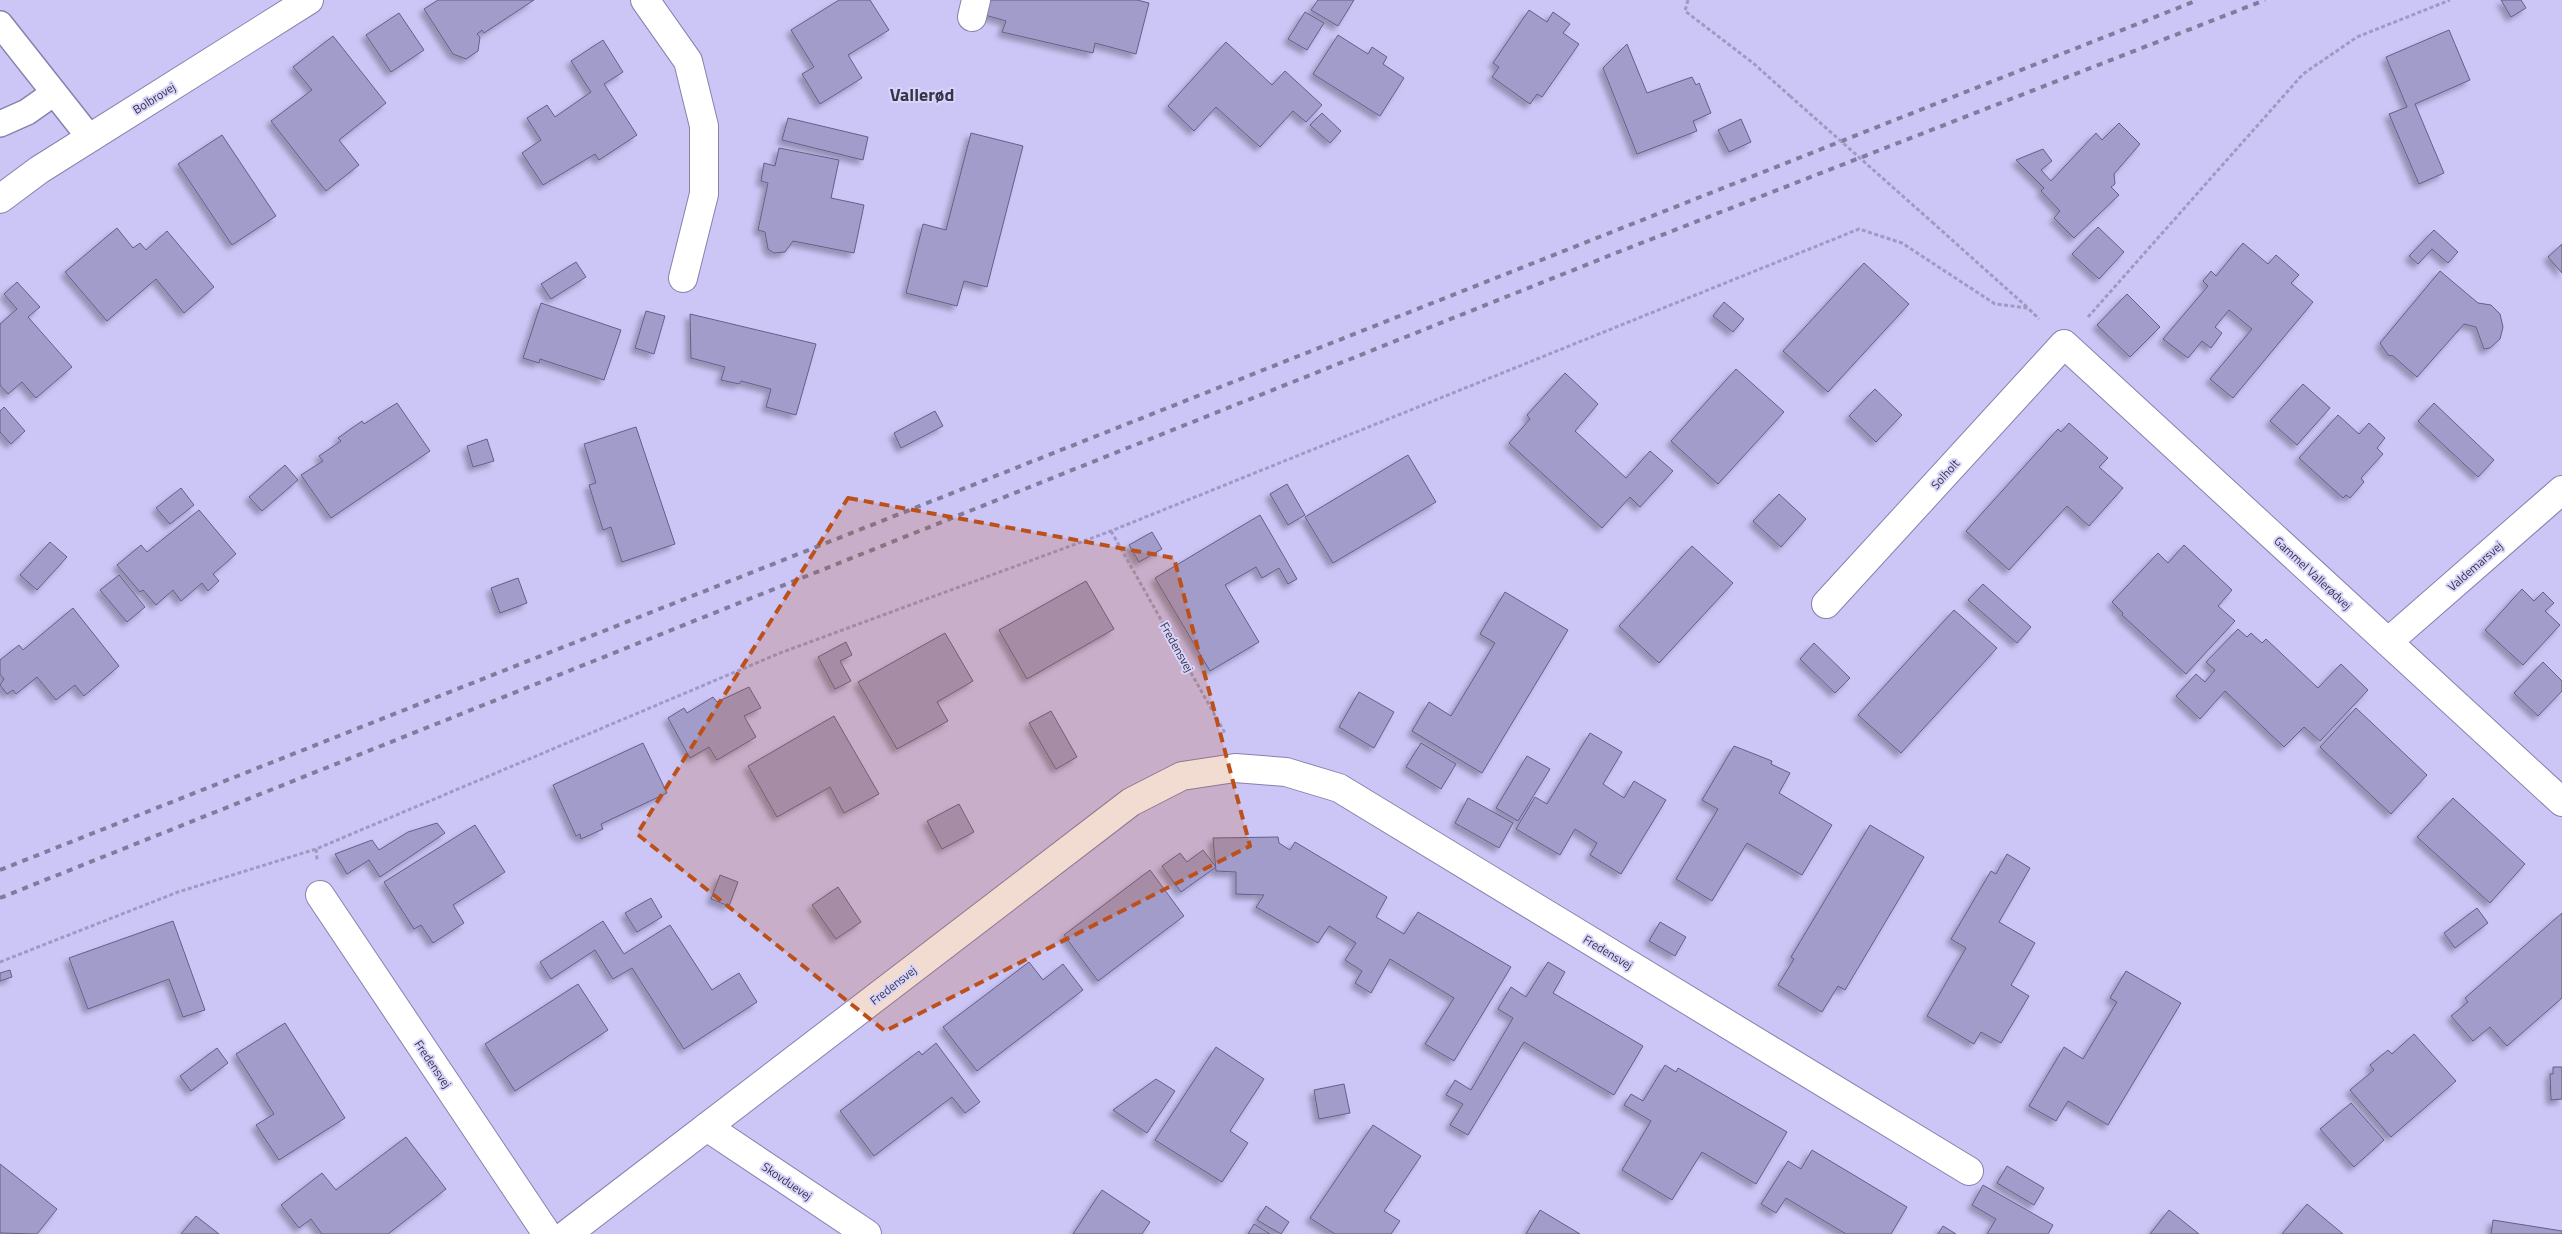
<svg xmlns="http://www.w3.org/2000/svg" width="2562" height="1234" font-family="'Titillium Web',sans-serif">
	<defs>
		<filter id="shadow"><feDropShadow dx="-4.5" dy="4.5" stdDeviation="2.5" flood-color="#0004"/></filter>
	</defs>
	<rect width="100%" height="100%" fill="#cbc6f6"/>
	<g fill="#a19cc9" stroke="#645f89" filter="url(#shadow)">
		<polygon points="438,0 534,0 484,33 482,30 477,34 480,37 478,51 466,59 453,54 424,9"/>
		<polygon points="839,0 870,0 889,30 848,55 862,78 820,104 802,74 814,67 791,30"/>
		<polygon points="989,0 1137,0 1149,3 1136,54 1095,43 1093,53 1002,32 1006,21 985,15"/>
		<polygon points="1318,0 1354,0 1338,26 1311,10"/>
		<polygon points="2501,0 2521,0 2526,8 2511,17"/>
		<polygon points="1529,10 1547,22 1553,12 1570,24 1563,33 1579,44 1542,97 1537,94 1530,104 1492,77 1499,67 1493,63"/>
		<polygon points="1305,12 1324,23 1307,50 1288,39"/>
		<polygon points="399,13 424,50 391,72 366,35"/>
		<polygon points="2449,30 2470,80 2415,104 2444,173 2419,184 2389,114 2407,107 2386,57"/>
		<polygon points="1338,35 1368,54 1372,47 1387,57 1383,64 1404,78 1380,116 1313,74"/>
		<polygon points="333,36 386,103 339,140 359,165 326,191 271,121 312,90 293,67"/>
		<polygon points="603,40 623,72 604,84 637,135 599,160 595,154 543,185 522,153 541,140 527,118 547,105 555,117 591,92 571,61"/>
		<polygon points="1226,42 1272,85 1285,71 1322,105 1306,122 1293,111 1260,147 1216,107 1194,131 1168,106"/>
		<polygon points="1627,44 1647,93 1692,77 1696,85 1699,83 1711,113 1693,121 1697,131 1637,154 1603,68"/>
		<polygon points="1322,113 1341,131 1330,143 1310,125"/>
		<polygon points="788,118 868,137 863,160 782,140"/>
		<polygon points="1741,119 1751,142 1729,152 1718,130"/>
		<polygon points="2119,123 2140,144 2114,174 2115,184 2111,187 2119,195 2074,238 2054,218 2060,211 2041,191 2044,188 2016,160 2043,149 2052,161 2041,170 2051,181 2096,133 2102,140"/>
		<polygon points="971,133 1023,146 987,287 964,281 957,306 906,293 923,224 946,230"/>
		<polygon points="222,135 276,216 232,245 178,164"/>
		<polygon points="779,148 839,160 831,198 864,205 854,253 793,241 785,252 774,253 768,249 765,232 758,230 768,183 761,181 764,163 775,166"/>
		<polygon points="2098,227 2124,252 2099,279 2072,254"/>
		<polygon points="117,228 133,248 140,243 146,250 167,231 214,287 184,313 156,279 107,321 65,272"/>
		<polygon points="2434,230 2458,252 2448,263 2432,249 2418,264 2409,256"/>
		<polygon points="2243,243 2268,264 2276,255 2299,275 2291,283 2313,302 2233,398 2210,379 2252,329 2229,310 2215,327 2222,333 2211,348 2202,341 2188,358 2163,339 2208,286 2203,281 2211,271 2216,276"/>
		<polygon points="2562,244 2562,273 2548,257"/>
		<polygon points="576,262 586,277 551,299 541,284"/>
		<polygon points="1864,263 1909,304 1828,392 1783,351"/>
		<polygon points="2440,271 2478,303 2491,305 2500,314 2503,327 2500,339 2490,348 2484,349 2476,327 2464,324 2417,377 2393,356 2388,355 2380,343"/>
		<polygon points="17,282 40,307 28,317 72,367 36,398 22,382 8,394 0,385 0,324 17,309 4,294"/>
		<polygon points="2127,294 2160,327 2130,357 2097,325"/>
		<polygon points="1724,302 1744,319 1733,332 1713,316"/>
		<polygon points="541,303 621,330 604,380 540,359 539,363 523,358"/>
		<polygon points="646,311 665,316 654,354 635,348"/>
		<polygon points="690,314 816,344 796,415 766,407 771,389 741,381 739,384 721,380 725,367 691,358"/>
		<polygon points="1736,369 1784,412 1718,484 1671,441"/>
		<polygon points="1565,373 1598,404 1575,431 1626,478 1650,451 1673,471 1640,507 1630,497 1602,528 1509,443 1530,419 1527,415"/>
		<polygon points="2303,384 2330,408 2297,445 2270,421"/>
		<polygon points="1875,389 1902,415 1876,442 1849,416"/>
		<polygon points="397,403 430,451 331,518 301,475 323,461 319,456 341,441 338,438 362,421 364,424"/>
		<polygon points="2434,403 2494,460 2478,477 2418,421"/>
		<polygon points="4,407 25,431 11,444 0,432 0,411"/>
		<polygon points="935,411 943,426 901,448 894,433"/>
		<polygon points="2338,415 2359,434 2369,423 2385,438 2377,448 2383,454 2361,478 2364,482 2350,498 2346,495 2343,498 2299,458"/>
		<polygon points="2069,423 2108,458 2099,467 2123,488 2089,526 2067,506 2009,570 1966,531 2058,429 2061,432"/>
		<polygon points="636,427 675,544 622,562 611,527 603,530 589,485 596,483 584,444"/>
		<polygon points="487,439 494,461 473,467 467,446"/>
		<polygon points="1408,455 1436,502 1333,563 1305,517"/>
		<polygon points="285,465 298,480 262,511 249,497"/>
		<polygon points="1287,484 1305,515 1288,525 1270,494"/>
		<polygon points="181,488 194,505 170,524 156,508"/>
		<polygon points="1779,494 1806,519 1781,547 1753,521"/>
		<polygon points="199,510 236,554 213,574 219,581 208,591 202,583 181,601 173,590 156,605 143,590 140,592 117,565 141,545 147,552"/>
		<polygon points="1260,515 1297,579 1288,584 1279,568 1262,578 1256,567 1225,585 1259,642 1210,671 1155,578"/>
		<polygon points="1152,532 1162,549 1139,562 1129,545"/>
		<polygon points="50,542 67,557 37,590 20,575"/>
		<polygon points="2184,545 2232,590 2218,606 2235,621 2186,674 2122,615 2123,613 2112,602 2158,553 2168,563"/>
		<polygon points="1692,546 1733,583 1659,663 1619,626"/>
		<polygon points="119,575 145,607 127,622 100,590"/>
		<polygon points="518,578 527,603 500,613 491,588"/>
		<polygon points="1086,581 1114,629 1027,679 999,630"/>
		<polygon points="1983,584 2031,627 2017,643 1968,600"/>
		<polygon points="2522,589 2534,601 2543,592 2554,603 2545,611 2560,625 2523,665 2485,630"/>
		<polygon points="1505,592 1568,630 1482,773 1412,731 1429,702 1451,716 1495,643 1480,634"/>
		<polygon points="73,608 119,666 84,696 75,685 56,700 37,677 16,694 13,690 7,694 0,685 4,679 0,674 0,660 19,645 23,650"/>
		<polygon points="1954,610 1997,648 1901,753 1858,715"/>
		<polygon points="2238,629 2247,637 2251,633 2262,643 2266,639 2318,688 2341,664 2368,690 2320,741 2304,727 2284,747 2225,691 2200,719 2176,696 2196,674 2205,682 2215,670 2206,662"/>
		<polygon points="945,633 973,681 937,702 948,721 897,749 858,682"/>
		<polygon points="846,642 852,655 840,661 851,681 835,689 818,657"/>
		<polygon points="1814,643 1850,678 1835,693 1800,659"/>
		<polygon points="2543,662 2562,681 2562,691 2538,716 2514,693"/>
		<polygon points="749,687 761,708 744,716 756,737 717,760 709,747 690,758 668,718 684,708 687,713 713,697 717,702"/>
		<polygon points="1359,692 1394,712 1374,748 1339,727"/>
		<polygon points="2356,708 2427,775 2391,814 2320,747"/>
		<polygon points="1051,711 1077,757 1056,769 1029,723"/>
		<polygon points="834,716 879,794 844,813 830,787 777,817 748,766"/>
		<polygon points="1590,733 1622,752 1603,784 1624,798 1634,781 1666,800 1621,874 1590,855 1597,843 1575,829 1560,855 1516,829 1535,797 1547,804"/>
		<polygon points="643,743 667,793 601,824 603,829 581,839 580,834 576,836 553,785"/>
		<polygon points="1421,743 1456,764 1441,789 1406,767"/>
		<polygon points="1734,746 1772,761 1771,764 1790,773 1779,793 1832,825 1802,875 1747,843 1712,901 1676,879 1718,809 1702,800"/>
		<polygon points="1527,756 1550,769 1518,821 1496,808"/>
		<polygon points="1468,798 1513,823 1499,848 1455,823"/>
		<polygon points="2453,798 2525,864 2490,903 2417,837"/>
		<polygon points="959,804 974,832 942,849 927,821"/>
		<polygon points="437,823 445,833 380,877 369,860 347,874 335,854 372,840 379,850 408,832"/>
		<polygon points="475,825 505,872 453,905 464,923 433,943 421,925 414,929 384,882"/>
		<polygon points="1870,825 1924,857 1845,990 1838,986 1822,1012 1778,985 1794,959 1791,957"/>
		<polygon points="1278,837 1279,843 1290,850 1295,842 1387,897 1376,917 1404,934 1418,912 1511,967 1454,1061 1425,1044 1454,998 1390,959 1371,993 1355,983 1362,971 1345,960 1356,943 1329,926 1318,943 1256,907 1264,895 1236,894 1236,872 1216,871 1213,838"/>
		<polygon points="1203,850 1216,867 1181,892 1162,866 1180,853 1187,862"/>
		<polygon points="2007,854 2030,868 1999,922 2035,943 2011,985 2029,996 2001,1043 1981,1032 1974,1044 1927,1016 1966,948 1951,939 1991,871 1996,874"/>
		<polygon points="1150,870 1184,916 1098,981 1064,935"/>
		<polygon points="720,875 738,882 729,906 711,899"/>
		<polygon points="838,887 861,922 836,939 812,905"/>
		<polygon points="651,898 662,917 637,932 625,913"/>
		<polygon points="2477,908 2488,923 2455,948 2444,933"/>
		<polygon points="2562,913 2562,998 2507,1046 2490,1027 2473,1041 2451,1016 2468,1002 2465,998"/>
		<polygon points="173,921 205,1010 183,1017 169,979 88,1009 69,958"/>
		<polygon points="603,921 624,954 670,925 712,990 739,973 757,1002 684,1049 632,968 613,979 595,950 551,979 540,962"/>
		<polygon points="1660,922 1686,937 1675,956 1649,941"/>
		<polygon points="1029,962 1043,980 1063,964 1083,990 977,1071 943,1027"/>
		<polygon points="1548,962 1565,972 1553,993 1643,1046 1614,1095 1524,1042 1468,1135 1450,1125 1463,1104 1446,1095 1455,1080 1471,1090 1513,1018 1498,1009 1511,987 1526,997"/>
		<polygon points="10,970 12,977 0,981 0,973"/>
		<polygon points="2126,971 2181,1003 2108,1125 2068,1101 2056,1121 2029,1106 2064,1047 2083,1059 2117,1002 2110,998"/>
		<polygon points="578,984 608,1030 515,1091 485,1044"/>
		<polygon points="285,1023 345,1118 279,1160 256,1125 274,1114 236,1054"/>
		<polygon points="2414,1034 2456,1081 2391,1137 2350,1090 2374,1070 2370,1065 2388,1050 2392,1054"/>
		<polygon points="936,1043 980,1102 965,1113 952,1097 874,1156 840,1111 919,1051 922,1055"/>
		<polygon points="1216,1047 1264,1079 1230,1131 1248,1143 1222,1182 1155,1140"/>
		<polygon points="217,1048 228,1063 191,1091 180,1076"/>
		<polygon points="1665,1065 1676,1072 1678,1068 1787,1132 1756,1184 1702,1152 1672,1200 1622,1170 1651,1121 1624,1105 1631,1094 1643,1101"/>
		<polygon points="2553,1067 2562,1067 2562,1099 2551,1100 2550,1074 2553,1074"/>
		<polygon points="1156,1079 1175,1091 1147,1133 1113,1110"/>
		<polygon points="1344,1084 1350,1113 1319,1119 1314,1090"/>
		<polygon points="2351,1103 2384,1140 2354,1167 2320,1129"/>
		<polygon points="1373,1125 1421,1156 1384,1211 1400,1221 1391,1234 1335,1234 1310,1218"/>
		<polygon points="406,1137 446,1189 388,1234 322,1234 311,1219 299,1228 281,1205 322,1173 336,1190"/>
		<polygon points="1812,1150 1907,1207 1891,1234 1846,1234 1786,1198 1776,1213 1761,1204 1788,1161 1801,1169"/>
		<polygon points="0,1164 57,1209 37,1234 0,1233"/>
		<polygon points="2007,1166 2044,1188 2034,1205 1997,1183"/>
		<polygon points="1983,1185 2053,1225 2048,1234 1987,1234 1996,1219 1972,1205"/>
		<polygon points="1102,1190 1150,1222 1142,1234 1073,1234"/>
		<polygon points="2307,1204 2343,1234 2282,1234"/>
		<polygon points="1266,1206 1289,1222 1281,1234 1257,1220"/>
		<polygon points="1540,1210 1580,1234 1526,1234"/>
		<polygon points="2169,1210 2199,1234 2150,1234"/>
		<polygon points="196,1216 219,1234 181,1234"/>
		<polygon points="2493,1220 2562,1231 2562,1234 2491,1234"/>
		<polygon points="1254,1224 1270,1234 1248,1234"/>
		<polygon points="1943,1226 1956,1234 1938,1234"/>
	</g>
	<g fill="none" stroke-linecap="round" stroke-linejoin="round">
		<g stroke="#8681ad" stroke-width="28">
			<g id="service">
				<polyline points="0,24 90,138"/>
				<polyline points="0,124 27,112 54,93"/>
			</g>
		</g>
		<g stroke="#8681ad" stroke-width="30">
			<g id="minor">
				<polyline points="645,0 688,61 704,126 704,194 683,278"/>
				<polyline points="972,17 976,0"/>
				<polyline points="1826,604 2064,344 2562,802"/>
				<polyline points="2388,642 2562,490"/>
				<polyline points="320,895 547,1234"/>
				<polyline points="707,1127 867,1234"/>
				<polyline points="567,1234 1131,802 1182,776 1235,768 1286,772 1339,788 1969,1171"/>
			</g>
		</g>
		<g stroke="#8681ad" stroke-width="30">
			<polyline id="tertiary" points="0,199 39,170 309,0"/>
		</g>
		<g stroke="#9e9ac1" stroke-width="3" stroke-dasharray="4 2.5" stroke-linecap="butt">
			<polyline points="1688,0 1685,11 1753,63 1790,96"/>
			<polyline points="1932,222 2027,307"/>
			<polyline points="2088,317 2303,74 2357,37 2450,0"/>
			<polyline points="1111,531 1225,733"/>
			<polyline points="316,849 317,860"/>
			<polyline points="0,962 178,892 316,849 780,653 1111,531 1859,229 1902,243 1995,304 2028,308 2039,319"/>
		</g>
		<use href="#service" stroke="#fff" stroke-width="25"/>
		<use href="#minor" stroke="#fff" stroke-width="28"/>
		<use href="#tertiary" stroke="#fff" stroke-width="28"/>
		<g stroke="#7f7c9d" stroke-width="4" stroke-dasharray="6 6" stroke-linecap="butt">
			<polyline points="0,870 2198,0"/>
			<polyline points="0,898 1626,249 2265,0"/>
		</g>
		<polyline stroke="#9e9ac1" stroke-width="3" stroke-dasharray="4 2.5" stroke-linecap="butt" points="1790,96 1932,222"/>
	</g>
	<path fill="#bc501b" fill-opacity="0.2" stroke="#bc501b" stroke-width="4" stroke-dasharray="10 6" stroke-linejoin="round" d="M848 498 1174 558 1250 846 885 1031 637 834Z"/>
	<g text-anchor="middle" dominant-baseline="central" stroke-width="4" stroke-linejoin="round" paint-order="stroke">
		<g font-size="12" fill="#363447" stroke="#d8d4fb">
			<text transform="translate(154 98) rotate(-32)">Bolbrovej</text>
			<text transform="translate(1945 474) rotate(-48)">Solholt</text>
			<text transform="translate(2475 566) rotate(-41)">Valdemarsvej</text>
			<text transform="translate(2313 573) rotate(43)">Gammel Vallerødvej</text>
			<text transform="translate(1177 647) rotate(61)">Fredensvej</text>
			<text transform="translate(1608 952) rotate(31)">Fredensvej</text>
			<text transform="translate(893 985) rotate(-38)">Fredensvej</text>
			<text transform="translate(433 1064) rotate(56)">Fredensvej</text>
			<text transform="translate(787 1181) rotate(34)">Skovduevej</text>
		</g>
		<g font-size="18" font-weight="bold" fill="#363447" stroke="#d8d4fb">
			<text x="922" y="94">Vallerød</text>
		</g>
	</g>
</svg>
